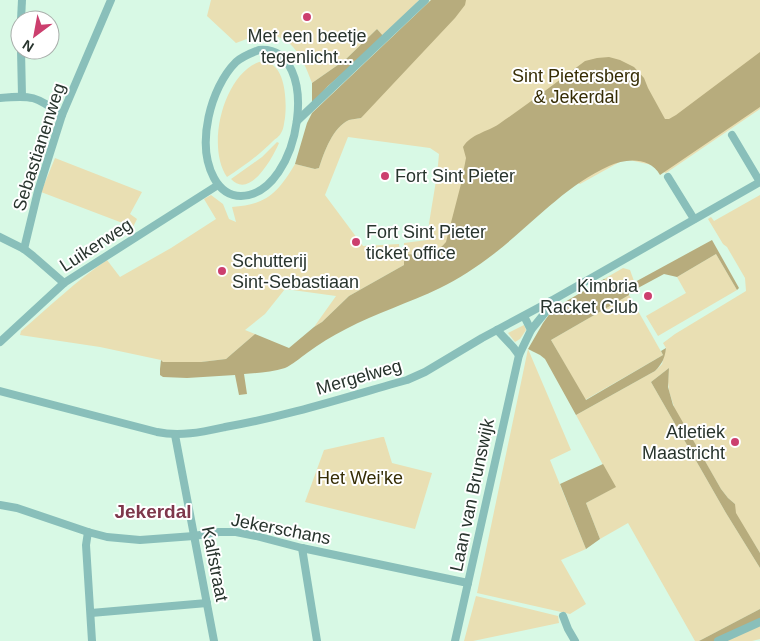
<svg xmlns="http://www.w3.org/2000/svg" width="760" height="641" font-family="Arial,sans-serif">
	<rect width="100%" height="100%" fill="#d8f9e5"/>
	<g fill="#e9dfb3" fill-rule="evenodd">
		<path d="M211 0H419L384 37 377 29 345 60 312 83C297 41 280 24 236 43L207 16Z"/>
		<path d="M439 0H760V109L666 173 657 170 652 165 625 159 580 184 555 171 446 243C435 255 420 255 404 254V265L349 296 322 322 314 327 336 296 285 289 265 314 245 330 255 334 226 359 201 362H163L161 360 100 347 20 335 21 331C49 307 76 281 107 260L120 277 171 248 216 219 204 199 211 195 223 204 229 219 236 222 232 207C266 205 278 193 295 164L315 169 319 168C324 152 333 127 349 120 352 119 357 119 361 118ZM348 137 430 148 439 154C437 183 430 211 427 240L404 243V254L400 255 399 244 363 246 325 195Z"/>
		<path d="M259 62C286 58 287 101 285 118 284 122 284 129 281 133 280 136 275 139 273 141 259 155 244 166 227 177 206 147 223 75 259 62Z"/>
		<path d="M277 142 279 143C273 157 250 200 231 179L262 157Z"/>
		<polygon points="55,158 142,192 130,214 137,219 133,227 41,192"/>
		<polygon points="760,195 760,553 735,513 735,504 728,498 721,489 675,410 669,391 668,382 669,368 651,382 726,513 760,568 760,609 699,641 695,641 628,523 600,539 586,503 615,487 576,415 655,371 662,364 666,348 663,343 675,334 746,291 745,278 727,247 723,244 708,219 711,217 714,221"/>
		<polygon points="716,254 737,290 658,336 646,316 686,293 677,277"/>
		<polygon points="623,268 630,270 634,281 617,288 604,279"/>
		<polygon points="629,295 663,355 585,400 551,340"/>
		<polygon points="524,325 526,330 520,339 515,342 508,333"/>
		<polygon points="528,349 571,450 550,460 586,549 561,560 586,604 570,614 477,593"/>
		<polygon points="382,437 384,437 392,463 432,473 415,529 305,502 324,450"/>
		<polygon points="476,596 558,616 559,623 473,641 464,641"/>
		<polygon points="760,625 760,639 752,641 724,641"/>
	</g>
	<g fill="#b7ac7d">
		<path d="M431 0H466L465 5 455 18 361 118C357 119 352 119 349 120 333 127 324 152 319 168L315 169 295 164 307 123 312 113Z"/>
		<polygon points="377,29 384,37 328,86 312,104 312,83 345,60"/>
		<path d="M760 52V107L660 175C650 157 626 158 609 166 565 186 532 224 495 253 478 266 459 279 440 288 409 303 376 313 346 329 332 336 319 344 307 353 300 358 292 365 285 368 272 372 257 373 244 374L247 394 239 395 235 375 187 378 163 377 160 375V369L161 360 163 362H201L226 359 255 334 289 348 314 327 322 322 349 296 404 265V254C420 255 435 256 446 242L461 184 466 158 463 147C471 134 487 132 499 124 528 104 557 82 585 61L597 58 609 57 620 60 634 67 644 78 648 88 665 119H669L676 115Z"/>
		<path d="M712 240 739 288 737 290 716 254 677 277 664 274 638 288 628 285 629 295 551 340 586 400 663 355 661 351 666 348C665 358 662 364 655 371L576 415 545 359 540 355 528 349 543 323 553 309 604 279 617 288 634 281 635 282Z"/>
		<polygon points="669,368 668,387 673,405 721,489 728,498 735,504 736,513 760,553 760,568 726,513 651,382"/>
		<polygon points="603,464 616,487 586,503 600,539 586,549 560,484"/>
		<polygon points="760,609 760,620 714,641 699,641"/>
	</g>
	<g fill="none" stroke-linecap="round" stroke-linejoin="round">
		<g stroke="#89bfba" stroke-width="8">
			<polyline points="21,20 22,0"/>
			<polyline points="21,50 22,96"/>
			<path d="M259 50C323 45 302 195 241 196 229 196 220 189 214 178 196 145 210 88 236 62 243 56 251 53 259 50Z"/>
			<path d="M0 98C33 95 35 96 62 115"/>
			<polyline points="297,121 425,0"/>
			<polyline points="732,135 760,182"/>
			<polyline points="668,177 694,219"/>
			<polyline points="0,237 24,249 33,256 64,283"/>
			<polyline points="24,249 38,191 62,115 111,0"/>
			<polyline points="497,330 513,347 519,355"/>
			<polyline points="531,330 548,309 551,301"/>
			<polyline points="0,342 64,283 218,185"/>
			<path d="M0 391 157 432C180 437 202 432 225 427 283 417 340 399 396 383L407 380 425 372 482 338 551 301 760 182"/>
			<polyline points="175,435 214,641"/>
			<polyline points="0,505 17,508 88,532 107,537 140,540 194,536 219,532 236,532 256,536 302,548 468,583"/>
			<polyline points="88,532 86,545 92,641"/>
			<polyline points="302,548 317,641"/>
			<polyline points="91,613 207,603"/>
			<polyline points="563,616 568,629 575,641"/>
			<polyline points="455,641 519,355 531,330 524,316"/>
			<polyline points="718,641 760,622"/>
		</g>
	</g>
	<g fill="#cc3f6e" stroke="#fff" stroke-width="2">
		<circle cx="307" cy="17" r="5"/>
		<circle cx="385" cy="176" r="5"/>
		<circle cx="356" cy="242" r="5"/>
		<circle cx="222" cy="271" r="5"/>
		<circle cx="648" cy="296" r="5"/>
		<circle cx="735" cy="442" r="5"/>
	</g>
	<g text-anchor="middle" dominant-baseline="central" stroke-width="4" stroke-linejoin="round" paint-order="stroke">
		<g font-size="18" fill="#28342d" stroke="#fff" text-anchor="start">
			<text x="307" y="36" text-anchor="middle">Met een beetje<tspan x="307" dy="21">tegenlicht...</tspan></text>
			<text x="395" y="176">Fort Sint Pieter</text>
			<text x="366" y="232">Fort Sint Pieter<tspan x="366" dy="21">ticket office</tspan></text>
			<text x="232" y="261">Schutterij<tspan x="232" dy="21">Sint-Sebastiaan</tspan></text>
			<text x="638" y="286" text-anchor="end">Kimbria<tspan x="638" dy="21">Racket Club</tspan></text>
			<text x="725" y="432" text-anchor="end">Atletiek<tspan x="725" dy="21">Maastricht</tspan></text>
		</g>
		<g font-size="18" fill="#362d05" stroke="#fff">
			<text x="576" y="76">Sint Pietersberg<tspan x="576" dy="21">&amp; Jekerdal</tspan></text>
			<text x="360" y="478">Het Wei'ke</text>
		</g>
		<g font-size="18" fill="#28342d" stroke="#fff">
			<text transform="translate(39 147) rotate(-72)">Sebastianenweg</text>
			<text transform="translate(96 245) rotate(-33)">Luikerweg</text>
			<text transform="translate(359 377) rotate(-16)">Mergelweg</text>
			<text transform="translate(472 495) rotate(-78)">Laan van Brunswijk</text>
			<text transform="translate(281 529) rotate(11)">Jekerschans</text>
			<text transform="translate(215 564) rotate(79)">Kalfstraat</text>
		</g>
		<g font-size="19" font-weight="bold" fill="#7e374b" stroke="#fff">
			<text x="153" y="511">Jekerdal</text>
		</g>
	</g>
	<g transform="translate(35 35) rotate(212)"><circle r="24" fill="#ffffff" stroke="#a9aeab"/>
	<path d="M0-4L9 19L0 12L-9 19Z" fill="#cc3f6e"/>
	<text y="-8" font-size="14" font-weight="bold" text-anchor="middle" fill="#28342d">N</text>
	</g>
</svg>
